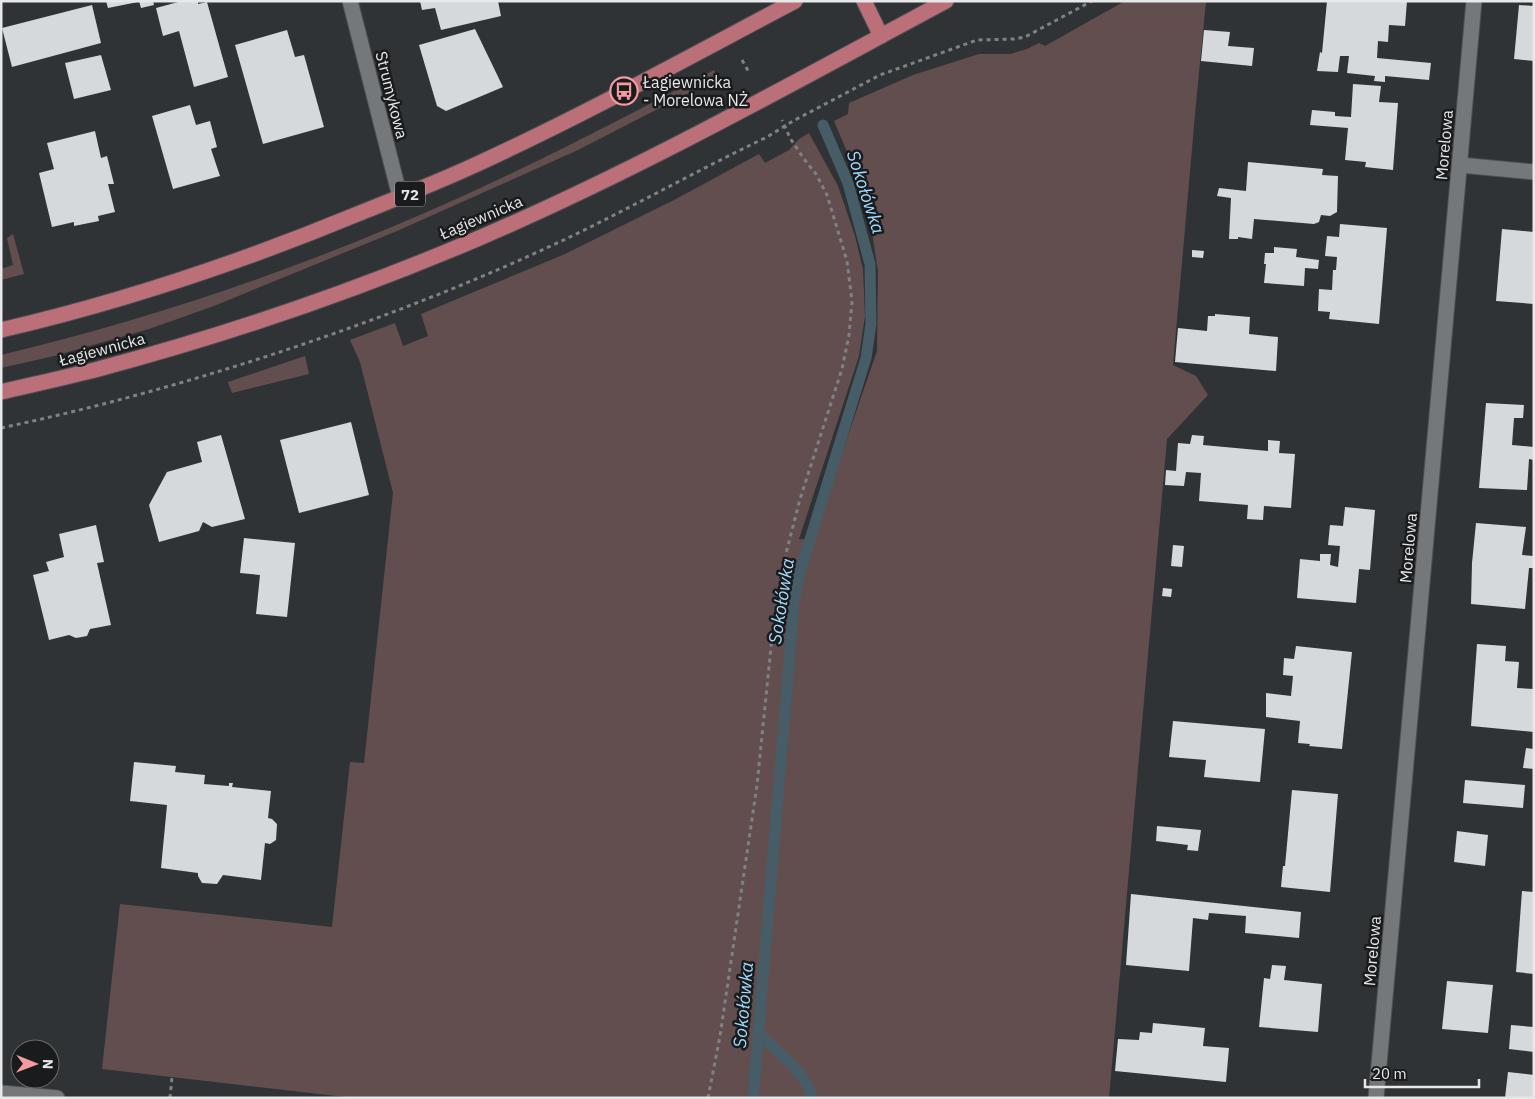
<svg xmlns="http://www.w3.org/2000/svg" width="1535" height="1099" font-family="'IBM Plex Sans',sans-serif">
	<rect width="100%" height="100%" fill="#303335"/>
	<g fill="#634e4f">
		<polygon points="1125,1 1206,1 1196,103 1173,365 1196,376 1208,395 1167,439 1109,1098 354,1098 102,1069 120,904 332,927 350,762 364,763 393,493 360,362 350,340 395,323 403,346 428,336 421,314 565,254 676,199 759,154 765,163 789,150 799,139 809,133 838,186 855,236 863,269 865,316 859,356 799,539 814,540 820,517 877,351 878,272 872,232 862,187 834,121 848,114 849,103 913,75 979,54 1010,54 1027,49 1039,43 1045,46"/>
		<path d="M714 70 718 78 578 150 500 185 397 231 214 306 149 329 54 356 1 368V355C134 323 269 279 394 226 504 180 609 126 714 70Z"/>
		<polygon points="13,234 24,274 1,280 1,269 13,265 7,238"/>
		<polygon points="305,356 309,374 232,393 228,382"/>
	</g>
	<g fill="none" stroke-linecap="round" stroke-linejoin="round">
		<g stroke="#465d68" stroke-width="11">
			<path d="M757 1032C771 1046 812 1078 811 1098"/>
			<polyline points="753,1098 794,602 800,572 866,358 871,324 870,264 848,183 823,125"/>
		</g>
	</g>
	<g fill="#d5d9dc">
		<polygon points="106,1 138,1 138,2 108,8"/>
		<polygon points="139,1 153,1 154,5 141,8"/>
		<polygon points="182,1 198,1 198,4 207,2 228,77 194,87 179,31 163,36 156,8"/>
		<polygon points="420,1 498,1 501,16 441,30 435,8 422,10"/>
		<polygon points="1327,1 1407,1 1405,26 1389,25 1388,42 1378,41 1377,58 1431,63 1429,80 1385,76 1385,82 1374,81 1375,76 1347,73 1349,56 1340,56 1338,72 1317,71 1320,52 1322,53"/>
		<polygon points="92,5 101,43 12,67 2,28"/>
		<polygon points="1519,5 1534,6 1534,61 1514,59"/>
		<polygon points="475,29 503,87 446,111 437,106 419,45"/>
		<polygon points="287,30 295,57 304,55 324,127 263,144 235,45"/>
		<polygon points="1204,30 1230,32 1228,46 1254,48 1252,66 1201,61"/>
		<polygon points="101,55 111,90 74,99 65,63"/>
		<polygon points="1353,84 1381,86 1379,102 1398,103 1393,170 1365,167 1366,162 1345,160 1348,128 1310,125 1312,110 1335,112 1335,116 1351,117"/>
		<polygon points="190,105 196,125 210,121 217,147 211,149 220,176 173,189 152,116"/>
		<polygon points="95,131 101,158 107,156 114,184 108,184 115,212 98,216 99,221 74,226 74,222 52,227 39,173 54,169 47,143"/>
		<polygon points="1248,162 1323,169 1322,175 1338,176 1337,212 1330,216 1321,215 1319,222 1314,224 1254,219 1252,239 1238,237 1238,239 1229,239 1231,198 1217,196 1219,188 1246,191"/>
		<polygon points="1340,224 1387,228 1379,324 1329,319 1330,312 1318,311 1319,289 1332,290 1333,270 1336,270 1337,257 1325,256 1327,236 1339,237"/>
		<polygon points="1502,229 1534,232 1534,304 1496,301"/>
		<polygon points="1274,247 1297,249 1296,257 1319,260 1318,269 1305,268 1304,286 1264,283 1266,264 1264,264 1265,253 1274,253"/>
		<polygon points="1192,250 1204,251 1203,258 1192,257"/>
		<polygon points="1215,314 1250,317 1249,334 1278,337 1276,371 1175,362 1178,328 1207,331 1208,316 1215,316"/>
		<polygon points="1486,403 1524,405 1523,418 1514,418 1512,445 1534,447 1534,460 1529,459 1527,490 1479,488"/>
		<polygon points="351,422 369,495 299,513 280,440"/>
		<polygon points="221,435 245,519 212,527 203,522 199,531 159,542 149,505 167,472 202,462 197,442"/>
		<polygon points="1192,435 1204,436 1203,445 1268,451 1268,440 1280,441 1279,453 1295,454 1291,508 1264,506 1263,520 1247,519 1248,505 1199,501 1201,473 1186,472 1184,486 1165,485 1166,470 1176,471 1178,443 1190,444"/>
		<polygon points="1345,507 1375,510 1370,570 1359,569 1356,603 1297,598 1300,559 1320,561 1320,554 1331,554 1330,565 1338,567 1340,546 1328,545 1330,525 1343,526"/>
		<polygon points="1476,523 1526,527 1522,555 1534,556 1534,568 1529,568 1525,609 1471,604 1472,563"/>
		<polygon points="96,525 104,562 97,563 111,625 90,629 87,636 76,638 69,635 49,640 33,575 49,571 46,562 64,557 59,534"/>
		<polygon points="244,538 295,543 287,617 256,614 260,575 240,573"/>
		<polygon points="1173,545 1184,546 1182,567 1171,566"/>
		<polygon points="1163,588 1172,589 1171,597 1162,596"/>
		<polygon points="1477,644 1506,646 1505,661 1519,662 1517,688 1534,689 1534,732 1471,726"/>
		<polygon points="1296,646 1352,652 1342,749 1309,746 1310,744 1298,743 1300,721 1266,717 1266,693 1291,696 1293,676 1283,675 1284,658 1294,659"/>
		<polygon points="1173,721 1265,729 1260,782 1204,777 1206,760 1169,757"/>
		<polygon points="1526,748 1534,749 1534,769 1523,768"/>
		<polygon points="134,762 176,766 175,772 205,775 204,784 229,786 229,783 233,783 232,787 271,791 268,818 272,819 277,824 276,840 270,844 265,843 261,880 223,875 217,884 202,883 198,876 198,873 161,868 167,805 130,801"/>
		<polygon points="1465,780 1525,785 1523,808 1463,803"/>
		<polygon points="1292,790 1338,794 1330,892 1281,887 1283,866 1285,866"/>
		<polygon points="1157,826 1201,830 1198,851 1187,850 1188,845 1156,841"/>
		<polygon points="1457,831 1488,835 1485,866 1454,862"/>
		<polygon points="1522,891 1534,892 1534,974 1516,972"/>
		<polygon points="1131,894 1301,912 1299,938 1245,933 1246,916 1209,913 1208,920 1193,918 1189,971 1126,965"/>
		<polygon points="1272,965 1286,966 1284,980 1322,984 1318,1032 1259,1027 1264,978 1270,979"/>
		<polygon points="1447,981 1493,985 1488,1033 1442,1029"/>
		<polygon points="1153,1023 1205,1028 1203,1046 1229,1048 1226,1082 1115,1071 1118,1039 1139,1040 1140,1032 1152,1033"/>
		<polygon points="1511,1025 1534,1027 1534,1052 1509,1049"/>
		<polygon points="1508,1072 1534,1075 1534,1098 1505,1098"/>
	</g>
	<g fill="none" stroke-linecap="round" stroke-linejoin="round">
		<g stroke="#4e5052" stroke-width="17">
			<g id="street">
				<polyline points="350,1 400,197"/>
				<polyline points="1460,165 1534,172"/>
				<polyline points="1,1093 57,1098"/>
				<polyline points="1376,1098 1474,1"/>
			</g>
		</g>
		<g stroke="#4e5052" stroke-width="17">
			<g id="primary">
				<polyline points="864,1 881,36"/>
				<path d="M1 330C122 302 241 262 355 215 395 199 436 183 475 165 584 115 689 57 795 1"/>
				<path d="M1 392C35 384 68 377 102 368 229 334 355 291 477 239 638 170 791 84 946 1"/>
			</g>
		</g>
		<g stroke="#7f8183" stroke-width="3" stroke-dasharray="4 4" stroke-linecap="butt">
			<polyline points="742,60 750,74"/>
			<path d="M1 428C100 407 196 380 292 348 387 316 482 279 572 236 638 204 702 168 767 137L793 121 880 75 977 40 1014 39 1025 37 1092 1"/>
			<polyline points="170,1098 172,1077"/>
			<polyline points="708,1098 720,1036 757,785 771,647 783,565 800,499 842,369 849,335 852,301 847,261 827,195 816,174 804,159 790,138 782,120"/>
		</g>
		<use href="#street" stroke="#74787a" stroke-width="15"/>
		<use href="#primary" stroke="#bb7079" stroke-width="15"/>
	</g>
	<defs>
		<g id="bus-ring" transform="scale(1.4375)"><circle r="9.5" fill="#1a1b1c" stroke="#f49aa1" stroke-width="1.5"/><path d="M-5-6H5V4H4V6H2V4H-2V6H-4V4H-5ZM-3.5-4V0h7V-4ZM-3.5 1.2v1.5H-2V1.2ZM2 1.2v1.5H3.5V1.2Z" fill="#f49aa1"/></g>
	</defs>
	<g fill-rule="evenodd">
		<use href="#bus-ring" x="624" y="91"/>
	</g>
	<g text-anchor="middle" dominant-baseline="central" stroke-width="5" stroke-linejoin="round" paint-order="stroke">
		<rect fill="#1a1b1c" stroke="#a9aaac" stroke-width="1" x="395" y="181.5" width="30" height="25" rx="4"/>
		<g font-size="15" font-weight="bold" fill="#e6e8ea">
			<text x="410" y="194">72</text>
		</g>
		<g font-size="16" fill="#e6e8ea" stroke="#1a1b1c" text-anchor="start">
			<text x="643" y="82">Łagiewnicka<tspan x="643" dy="18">- Morelowa NŻ</tspan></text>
		</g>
		<g font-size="16" fill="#e6e8ea" stroke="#1a1b1c">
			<text transform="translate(392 95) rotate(76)">Strumykowa</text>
			<text transform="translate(1444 145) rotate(-85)">Morelowa</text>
			<text transform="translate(481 217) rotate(-23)">Łagiewnicka</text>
			<text transform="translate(102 349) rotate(-15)">Łagiewnicka</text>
			<text transform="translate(1408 548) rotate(-85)">Morelowa</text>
			<text transform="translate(1372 951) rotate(-85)">Morelowa</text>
		</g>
		<g font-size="18" font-style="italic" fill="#a0daff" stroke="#1a1b1c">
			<text transform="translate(866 192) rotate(72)">Sokołówka</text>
			<text transform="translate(781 601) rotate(-81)">Sokołówka</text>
			<text transform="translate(743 1005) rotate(-85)">Sokołówka</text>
		</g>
	</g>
	<rect width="1535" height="1099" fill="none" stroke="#e6e8ea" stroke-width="5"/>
	<g transform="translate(35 1064) rotate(91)"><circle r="24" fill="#1a1b1c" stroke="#6c6d6e"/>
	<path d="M0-4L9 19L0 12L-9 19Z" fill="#f49aa1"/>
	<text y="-8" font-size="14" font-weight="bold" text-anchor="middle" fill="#e6e8ea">N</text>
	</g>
	<path d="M1365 1079v8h114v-8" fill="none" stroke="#e6e8ea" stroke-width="2.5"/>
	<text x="1372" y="1079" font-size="15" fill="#e6e8ea" stroke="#1a1b1c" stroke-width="4" paint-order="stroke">20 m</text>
</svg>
